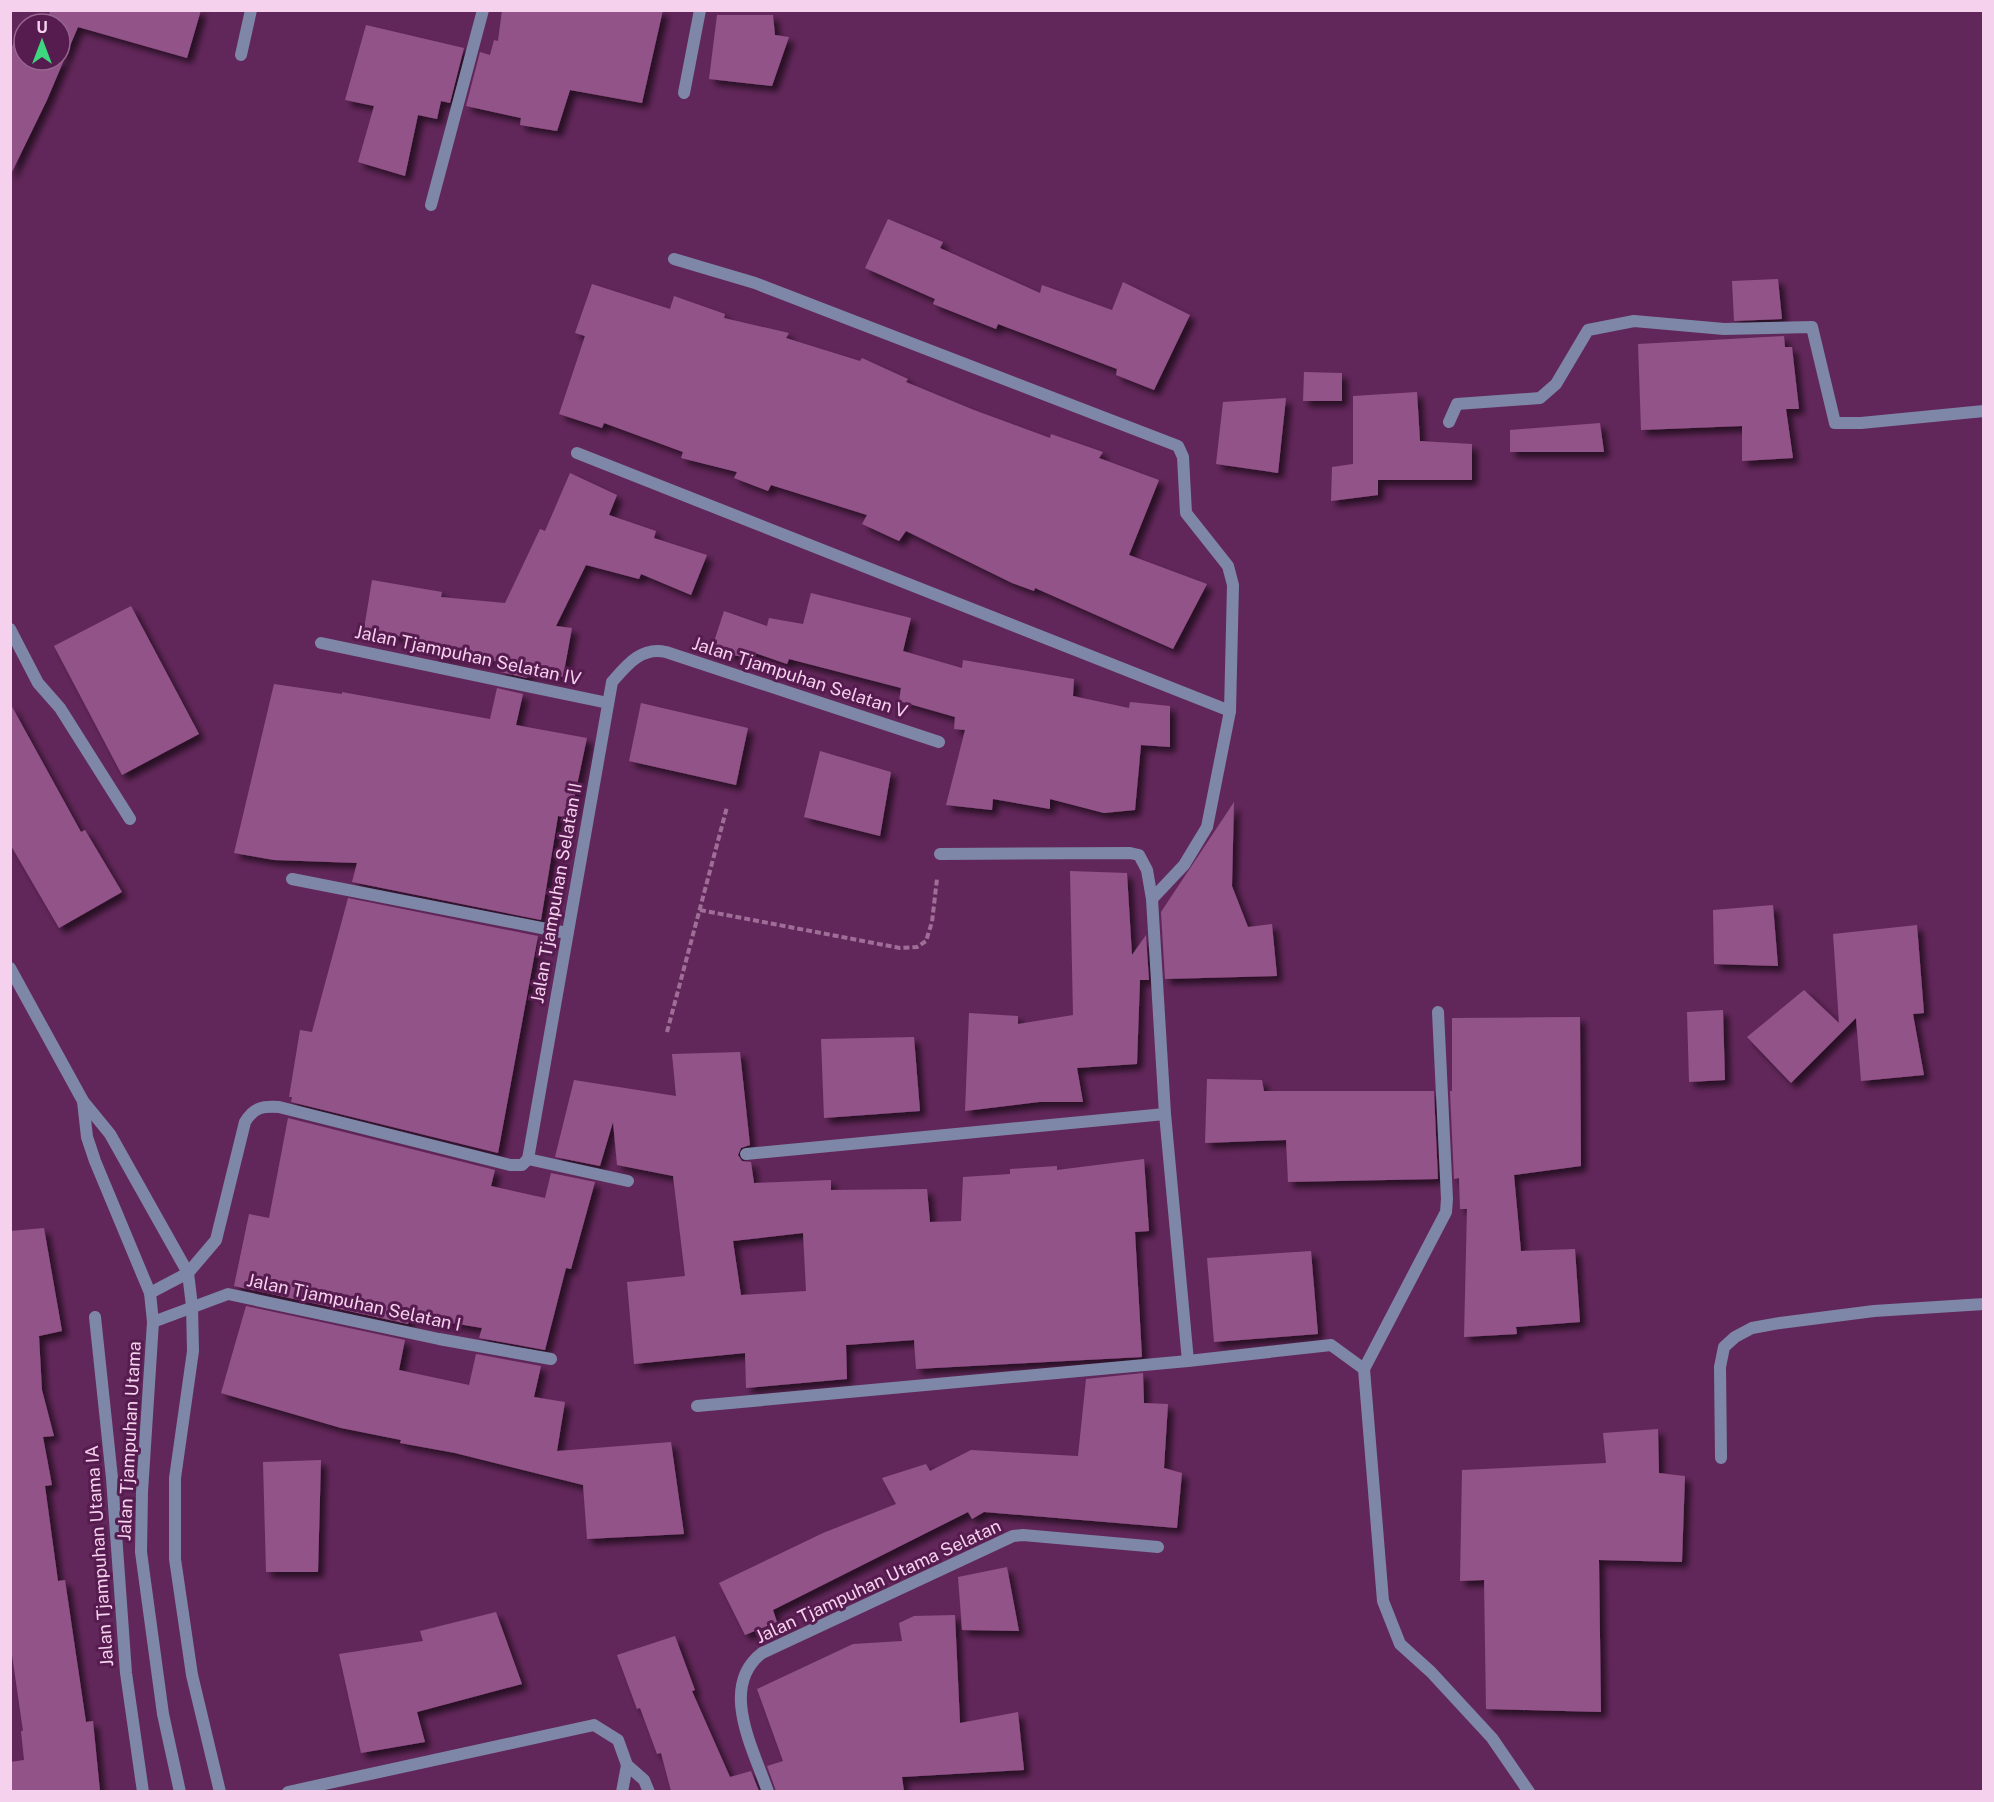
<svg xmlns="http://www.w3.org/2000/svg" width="1994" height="1802" font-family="'Public Sans',sans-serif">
	<defs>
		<filter id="shadow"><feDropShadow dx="5.5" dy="5.5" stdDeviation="3" flood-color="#0009"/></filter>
	</defs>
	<rect width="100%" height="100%" fill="#62275a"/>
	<g fill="#925388" fill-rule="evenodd" filter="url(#shadow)">
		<polygon points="50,10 201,10 187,58 78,27 47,100 10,176 10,51 24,19 36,24 24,24 24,60 60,60 60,24 47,24"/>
		<polygon points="502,10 663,10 642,103 570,90 557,131 520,125 521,118 466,106 480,52 490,55 494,40 498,41"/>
		<polygon points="717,15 773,15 775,35 789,37 772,86 709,79"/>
		<polygon points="366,25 464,48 450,103 441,101 437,119 418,115 405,176 358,162 374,106 345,100"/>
		<polygon points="888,219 943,242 940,248 1040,293 1042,285 1112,310 1123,282 1190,315 1154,390 1116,375 1117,369 998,324 996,329 933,304 935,299 865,268"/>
		<polygon points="1778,279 1782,319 1734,321 1732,281"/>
		<polygon points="592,284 670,309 674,296 725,314 724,318 789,333 786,338 860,361 862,358 908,379 906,382 974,410 1050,438 1051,434 1103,452 1099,458 1159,480 1129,555 1207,584 1173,649 1035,588 1034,591 1012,583 906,531 899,541 862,524 867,515 771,485 768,491 734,478 737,472 681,458 683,452 604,423 602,428 559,414 585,336 575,333"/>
		<polygon points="1784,336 1785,347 1792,347 1799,409 1786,409 1793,458 1742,461 1742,426 1641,430 1638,344"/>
		<polygon points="1304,372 1342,373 1342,401 1303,401"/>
		<polygon points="1417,392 1420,441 1472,444 1472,480 1378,480 1378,495 1331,501 1332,467 1353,464 1353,396"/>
		<polygon points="1286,398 1278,473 1216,464 1223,402"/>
		<polygon points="1600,423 1604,452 1510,452 1510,430"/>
		<polygon points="570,473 617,495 609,515 656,531 654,538 707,555 691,595 641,574 639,579 586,565 556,626 572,628 563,677 528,671 527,678 500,672 502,662 437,654 439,645 364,629 372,580 442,592 441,597 505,603 540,529 545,531"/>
		<polygon points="811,593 911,618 903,651 962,668 963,660 1074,679 1073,696 1129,708 1130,702 1170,706 1170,747 1141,745 1135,810 1104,813 1050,799 1050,809 993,799 992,810 946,805 965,730 954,729 955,717 899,701 901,688 789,659 787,664 755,653 754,659 711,651 724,611 767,626 769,618 803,624"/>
		<polygon points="131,606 199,734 122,775 54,646"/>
		<polygon points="274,684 342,694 342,692 490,719 497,688 523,694 516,725 587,738 570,818 558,816 541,920 352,882 357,863 274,860 234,853"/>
		<polygon points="10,703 81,832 85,830 122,892 59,928 10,844"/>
		<polygon points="641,703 748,728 736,785 629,761"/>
		<polygon points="820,751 891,772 880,836 804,817"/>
		<polygon points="1234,802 1232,886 1248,927 1272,924 1277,976 1165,979 1161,912"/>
		<polygon points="1070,871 1127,873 1132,955 1146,935 1149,980 1140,980 1137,1064 1077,1068 1083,1102 1039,1102 965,1111 969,1013 1018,1016 1018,1024 1073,1015"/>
		<polygon points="348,898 538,936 498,1153 291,1102 292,1097 289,1097 300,1030 312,1032"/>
		<polygon points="1773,905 1778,966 1714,964 1713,910"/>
		<polygon points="1917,925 1924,1013 1913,1014 1924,1075 1861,1081 1856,1018 1791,1083 1747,1037 1804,990 1839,1023 1833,934"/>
		<polygon points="1723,1010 1725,1080 1689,1082 1687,1012"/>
		<polygon points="1580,1017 1581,1166 1514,1175 1521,1251 1575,1249 1580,1322 1516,1327 1517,1334 1464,1337 1467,1209 1460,1209 1459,1178 1454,1179 1450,1091 1452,1091 1452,1018"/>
		<polygon points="914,1037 920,1111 824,1118 821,1039"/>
		<path d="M740 1052 750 1145 741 1148 738 1155 742 1161 751 1162 754 1183 831 1180V1190L927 1189 930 1222 961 1221 963 1177 1010 1174V1169L1057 1166V1170L1144 1159 1149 1231 1135 1232 1142 1357 916 1369 914 1340 846 1345 847 1379 746 1388 745 1353 634 1364 627 1282 685 1276 673 1176 617 1165 613 1122 600 1166 555 1157 574 1080 676 1096 672 1054ZM803 1233 806 1291 741 1295 733 1241Z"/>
		<polygon points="1207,1079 1262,1080 1264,1091 1434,1091 1438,1179 1288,1182 1286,1140 1205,1143"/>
		<polygon points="288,1118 495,1170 491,1186 545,1198 551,1173 595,1182 571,1269 566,1268 545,1350 479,1338 482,1328 410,1316 408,1324 234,1286 249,1214 269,1218"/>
		<polygon points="44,1228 62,1331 39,1336 42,1390 54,1436 43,1437 52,1485 45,1486 58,1581 65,1580 86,1722 93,1721 100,1791 10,1791 10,1762 24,1760 21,1731 23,1731 10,1641 10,1231"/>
		<polygon points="1311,1251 1318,1334 1214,1342 1207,1258"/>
		<polygon points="246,1306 405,1340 399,1370 469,1385 476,1354 541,1366 534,1397 565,1402 557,1451 671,1442 684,1534 587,1539 583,1485 455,1453 400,1443 401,1440 341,1428 221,1393"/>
		<polygon points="1143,1373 1144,1403 1168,1404 1164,1468 1182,1473 1177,1528 984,1512 972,1519 968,1512 773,1610 777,1622 745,1635 719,1583 823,1533 896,1504 882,1478 926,1464 930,1471 971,1450 1078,1456 1086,1379"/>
		<polygon points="1658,1429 1659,1473 1685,1476 1682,1562 1599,1560 1601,1712 1486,1709 1484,1580 1460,1581 1462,1470 1606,1463 1603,1433"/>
		<polygon points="321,1460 318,1572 266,1572 263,1462"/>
		<polygon points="1007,1567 1019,1631 962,1630 958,1577"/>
		<polygon points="496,1612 522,1684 417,1712 425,1742 361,1753 339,1654 423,1641 420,1631"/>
		<polygon points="955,1615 960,1723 1018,1712 1024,1770 902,1777 904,1791 776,1791 767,1766 783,1761 757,1689 853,1644 902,1641 899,1623 914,1616"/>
		<polygon points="675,1636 695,1690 692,1691 730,1777 751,1771 759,1791 671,1791 661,1753 657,1754 640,1708 637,1709 617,1655"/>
	</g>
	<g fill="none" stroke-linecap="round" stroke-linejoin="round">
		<g stroke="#9f6e97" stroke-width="4" stroke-dasharray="6 3" stroke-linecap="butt">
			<polyline points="700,910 900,948 917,947 926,941 932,922 937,879"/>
			<polyline points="667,1032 727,807"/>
		</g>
		<g stroke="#7e87a7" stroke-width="12">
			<polyline points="241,55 251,10"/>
			<polyline points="684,93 700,10"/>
			<polyline points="431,205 483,10"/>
			<polyline points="674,259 755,283 1178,446 1183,457 1186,513 1228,566 1233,585 1230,711 1207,827 1184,865 1152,899"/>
			<polyline points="1449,422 1457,404 1540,398 1556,384 1588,330 1634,321 1724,329 1812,327 1835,423 1861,423 1984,411"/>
			<polyline points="577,453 1230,711"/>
			<polyline points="10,629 38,683 60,708 130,819"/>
			<polyline points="321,643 608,703"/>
			<polyline points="940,854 1130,853 1139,855 1147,870 1152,899 1165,1114 1188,1361"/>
			<polyline points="292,879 567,933"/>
			<polyline points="10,968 83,1101 110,1134 188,1273 192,1306 193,1351 175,1478 175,1559 192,1675 220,1792"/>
			<polyline points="1438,1012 1447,1199 1446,1212 1364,1369 1383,1601 1400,1644 1431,1672 1492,1738 1529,1792"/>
			<polyline points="83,1101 87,1137 95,1161 150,1293 153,1322 142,1492 141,1552 163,1714 180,1792"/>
			<polyline points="746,1154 1165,1114"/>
			<polyline points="528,1159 628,1181"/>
			<path d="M150 1293 188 1273 216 1240 245 1122C254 1107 263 1106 279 1107L510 1165H522L528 1159 612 682C626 666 641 646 666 652L939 742"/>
			<polyline points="95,1317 112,1478 126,1673 143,1792"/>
			<polyline points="153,1322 228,1294 439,1339 551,1359"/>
			<polyline points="697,1406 1188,1361 1331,1345 1364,1369"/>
			<polyline points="1721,1458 1720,1367 1724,1347 1735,1337 1752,1328 1780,1323 1874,1311 1984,1304"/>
			<polyline points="288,1792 594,1725 618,1740 627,1765 644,1780 649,1792"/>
			<polyline points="622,1792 627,1765"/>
			<path d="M768 1792C754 1750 718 1687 762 1653L1013 1536 1023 1535 1158 1547"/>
		</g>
	</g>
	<g text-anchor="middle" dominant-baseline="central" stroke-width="6" stroke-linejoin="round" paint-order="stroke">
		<g font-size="18" fill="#f5d1ed" stroke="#561b4f">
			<text transform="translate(468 655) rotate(12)">Jalan Tjampuhan Selatan IV</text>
			<text transform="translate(800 677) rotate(18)">Jalan Tjampuhan Selatan V</text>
			<text transform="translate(556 893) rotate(-80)">Jalan Tjampuhan Selatan II</text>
			<text transform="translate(354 1302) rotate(12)">Jalan Tjampuhan Selatan I</text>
			<text transform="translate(129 1441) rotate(-87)">Jalan Tjampuhan Utama</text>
			<text transform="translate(99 1556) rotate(-94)">Jalan Tjampuhan Utama IA</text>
			<text transform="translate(878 1581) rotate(-25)">Jalan Tjampuhan Utama Selatan</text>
		</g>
	</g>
	<rect width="1994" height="1802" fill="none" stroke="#f5d1ed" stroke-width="24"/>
	<g transform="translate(42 42)"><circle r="28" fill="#561b4f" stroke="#96648e" stroke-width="1.5"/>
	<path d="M0-4.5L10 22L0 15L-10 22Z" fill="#3cd77e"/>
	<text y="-9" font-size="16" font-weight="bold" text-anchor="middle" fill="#f5d1ed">U</text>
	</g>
</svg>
